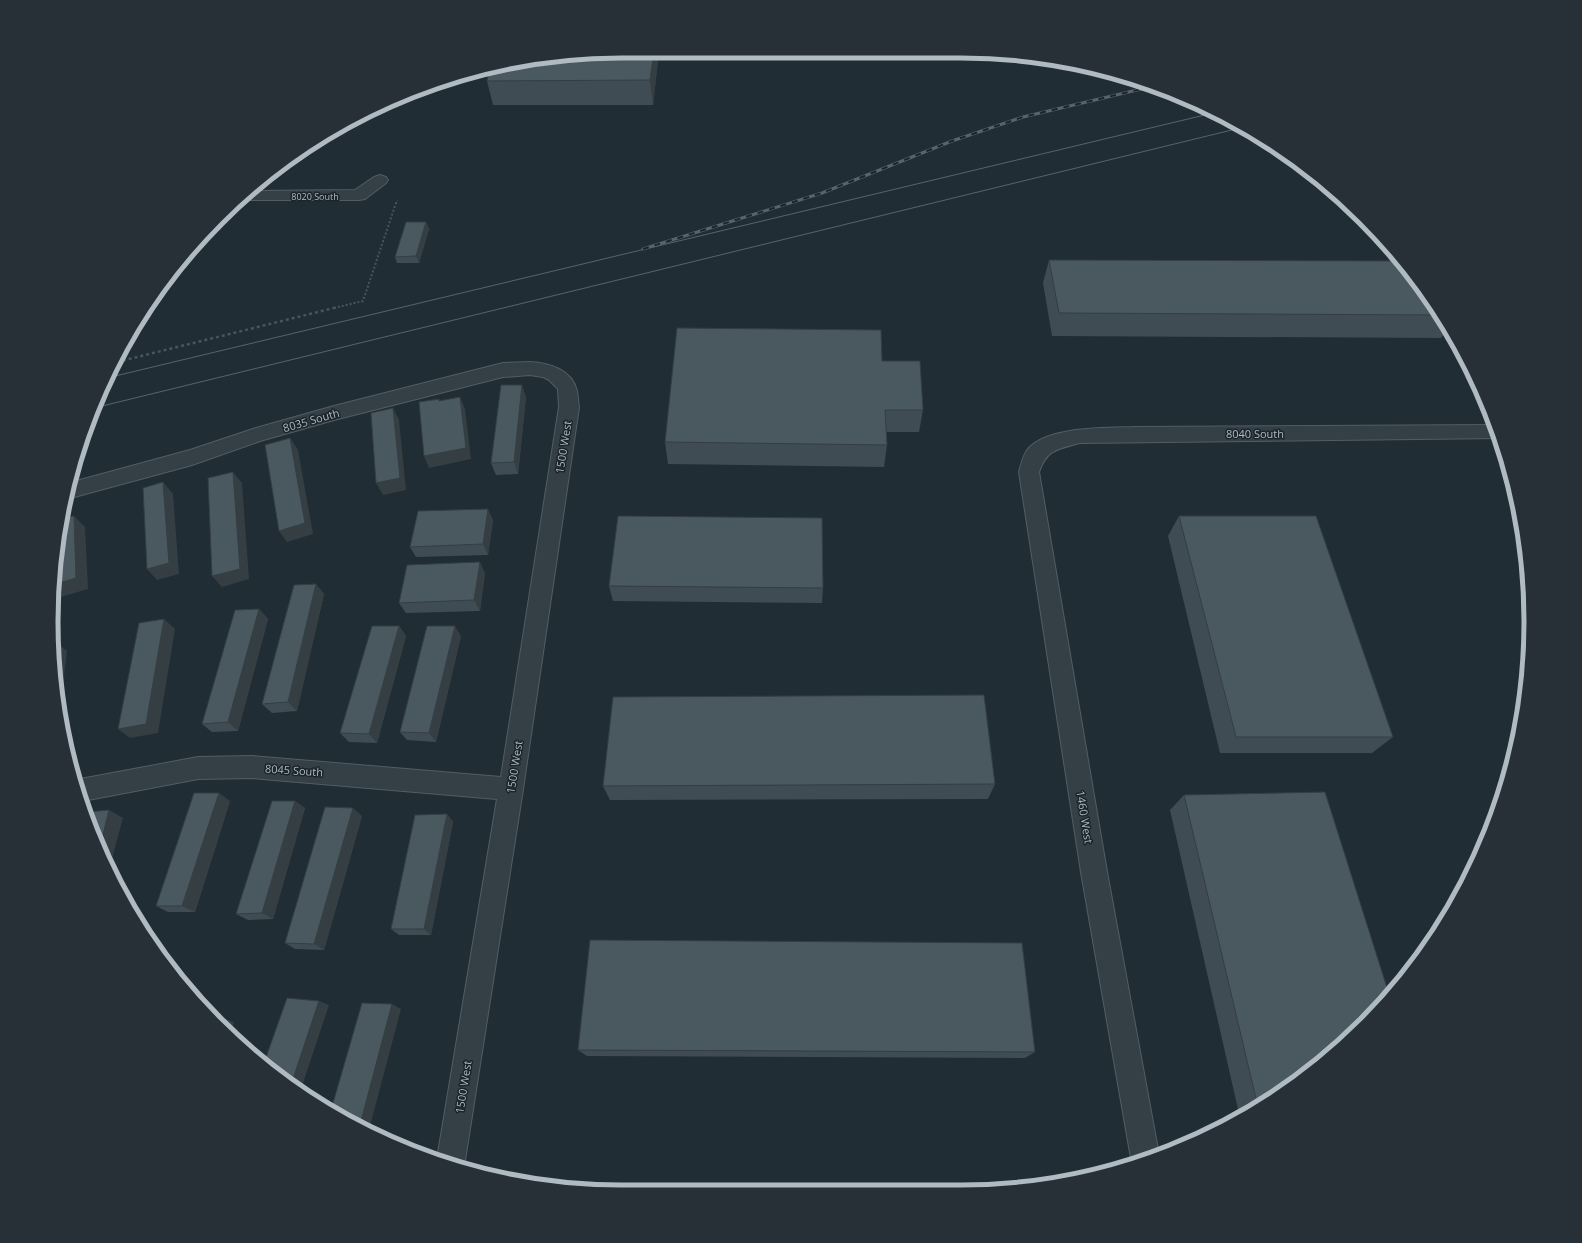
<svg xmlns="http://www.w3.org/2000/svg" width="1582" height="1243" font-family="'Open Sans',sans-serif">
	<rect width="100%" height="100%" fill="#212d35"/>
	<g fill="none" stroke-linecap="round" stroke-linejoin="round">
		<g stroke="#525d63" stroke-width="2">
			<g id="minor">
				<polygon points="380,175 386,177 388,180 386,183 365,199 359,200 242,200 254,191 355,190 374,177"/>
				<path d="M530 362C550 363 572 370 577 391 578 396 578 402 579 407L523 789 464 1167 437 1159 497 799 252 778 198 779 83 801 75 780 198 757 252 756 501 777 559 407 558 389 549 380 543 377 530 375 503 377 334 420 260 441 192 465 67 499 69 483 190 450 256 428 334 406 503 363Z"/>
				<path d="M1495 425 1501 438 1080 443C1058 449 1047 449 1039 472L1107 872 1159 1155 1144 1162 1132 1164 1081 872 1019 472C1021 465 1023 455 1028 449 1048 426 1107 428 1135 427Z"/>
			</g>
		</g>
		<polyline stroke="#455756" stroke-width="2" stroke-dasharray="2 2" stroke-linecap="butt" points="334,308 363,301 397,200"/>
		<polyline stroke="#455756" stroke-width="2.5" stroke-dasharray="3 3" stroke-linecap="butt" points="117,362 338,307"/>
		<use href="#minor" fill="#353f46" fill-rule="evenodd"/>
		<g stroke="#57646c" stroke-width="1">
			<polyline points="111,377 1213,113"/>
			<polyline points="98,407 1244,127"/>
		</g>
		<g stroke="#57646c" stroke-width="3">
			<polyline id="rail" points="643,249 822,193 952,141 1023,117 1154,86"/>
		</g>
		<use href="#rail" stroke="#1a242a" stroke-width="2" stroke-dasharray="6" stroke-linecap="butt"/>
	</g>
	<g fill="#404c53">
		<polygon points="622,51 659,51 653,105 493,105 487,81"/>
		<polygon points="426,222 429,229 419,263 397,263 395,257"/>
		<polygon points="1049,260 1401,261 1449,328 1441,338 1052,336 1043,283"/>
		<polygon points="882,361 923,410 919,432 886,432 887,445 884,467 668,464 665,442"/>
		<polygon points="526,397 518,474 496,475 491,463"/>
		<polygon points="1179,516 1393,737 1372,753 1220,753 1168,536"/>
		<polygon points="493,520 488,555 416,557 410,547"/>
		<polygon points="485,573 480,611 406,613 399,603"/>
		<polygon points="316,584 324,594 297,711 272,713 262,704"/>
		<polygon points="609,586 823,588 822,603 613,601"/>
		<polygon points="259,609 268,619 238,731 212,732 202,724"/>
		<polygon points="399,626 406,636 377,743 349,742 340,733"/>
		<polygon points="461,636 436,742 407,740 400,732"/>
		<polygon points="995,784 988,799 610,800 603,786"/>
		<polygon points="1184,795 1337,1050 1246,1115 1240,1118 1170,810"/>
		<polygon points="230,801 195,912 168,912 156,906"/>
		<polygon points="295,801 305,808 273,919 248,920 236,914"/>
		<polygon points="447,814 453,822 431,935 399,935 391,929"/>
		<polygon points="362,816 324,950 295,949 285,943"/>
		<polygon points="578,1050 1035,1052 1025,1058 587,1056"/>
	</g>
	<g fill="#343e43">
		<polygon points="654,51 659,51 653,105 650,80"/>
		<polygon points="426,222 429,229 419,263 416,256"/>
		<polygon points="522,385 526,397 518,474 514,462"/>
		<polygon points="460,397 465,409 471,459 429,468 424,456"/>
		<polygon points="393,408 399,420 406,490 383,495 376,483"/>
		<polygon points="290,438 298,450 313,534 287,542 279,531"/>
		<polygon points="233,472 242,483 249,579 222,587 212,576"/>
		<polygon points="163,482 173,494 179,574 157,580 147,569"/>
		<polygon points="488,509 493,520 488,555 483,544"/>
		<polygon points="74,516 85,527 88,589 54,599 56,584"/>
		<polygon points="480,562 485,573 480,611 474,600"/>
		<polygon points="316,584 324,594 297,711 288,702"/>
		<polygon points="259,609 268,619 238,731 228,722"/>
		<polygon points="164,619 175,629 158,733 130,738 118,729"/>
		<polygon points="399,626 406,636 377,743 369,734"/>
		<polygon points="455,626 461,636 436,742 429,733"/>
		<polygon points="54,641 67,651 61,701 54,642"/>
		<polygon points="219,793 230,801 195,912 182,906"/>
		<polygon points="295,801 305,808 273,919 262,913"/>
		<polygon points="353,808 362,816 324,950 314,944"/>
		<polygon points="109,810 123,818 110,866 101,843"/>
		<polygon points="447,814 453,822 431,935 424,929"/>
		<polygon points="319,1001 329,1005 300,1092 291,1085"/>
		<polygon points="392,1004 401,1009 369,1130 360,1125"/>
		<polygon points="222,1018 234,1022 230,1035 220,1026"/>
	</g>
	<g fill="#4a5860" stroke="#343e43">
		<polygon points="622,51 654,51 650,80 487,81 490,68"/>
		<polygon points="406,222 426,222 416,256 395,257"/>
		<polygon points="1049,260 1401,261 1439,315 1059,313"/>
		<polygon points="677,328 881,330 882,361 920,361 923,410 885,410 887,445 665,442"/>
		<polygon points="501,385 522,385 514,462 491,463"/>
		<polygon points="460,397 466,448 424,456 419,402 439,399 439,401"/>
		<polygon points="393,408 400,478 376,483 371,413"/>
		<polygon points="290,438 305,523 279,531 265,445"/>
		<polygon points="233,472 240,569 212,576 208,478"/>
		<polygon points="163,482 169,563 147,569 143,488"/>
		<polygon points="488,509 483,544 410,547 418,511"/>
		<polygon points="74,516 76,578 56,584 65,518"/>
		<polygon points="618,516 822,518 823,588 609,586"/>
		<polygon points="1179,516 1316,516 1393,737 1236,737"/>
		<polygon points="480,562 474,600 399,603 407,565"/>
		<polygon points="316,584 288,702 262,704 294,585"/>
		<polygon points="259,609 228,722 202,724 235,610"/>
		<polygon points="164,619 146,724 118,729 139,623"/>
		<polygon points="372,626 399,626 369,734 340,733"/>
		<polygon points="427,626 455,626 429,733 400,732"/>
		<polygon points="984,695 995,784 603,786 613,697"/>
		<polygon points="1325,792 1389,994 1337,1050 1258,1107 1184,795"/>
		<polygon points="194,793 219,793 182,906 156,906"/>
		<polygon points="272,801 295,801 262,913 236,914"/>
		<polygon points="325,807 353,808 314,944 285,943"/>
		<polygon points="109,810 101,843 88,812"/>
		<polygon points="447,814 424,929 391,929 415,815"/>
		<polygon points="590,940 1022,943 1035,1052 578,1050"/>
		<polygon points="287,998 319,1001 291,1085 264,1063"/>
		<polygon points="362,1003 392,1004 360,1125 331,1110"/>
		<polygon points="213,1018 222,1018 220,1026 218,1025"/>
	</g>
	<g text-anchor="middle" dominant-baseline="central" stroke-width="3" stroke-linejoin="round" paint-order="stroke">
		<g font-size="9" fill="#afbac2" stroke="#1a242a">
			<text x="315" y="196">8020 South</text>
		</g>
		<g font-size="11" fill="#afbac2" stroke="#1a242a">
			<text transform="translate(311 420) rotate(-16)">8035 South</text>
			<text x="1255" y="433">8040 South</text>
			<text transform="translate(563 447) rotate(-81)">1500 West</text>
			<text transform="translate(514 767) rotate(-81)">1500 West</text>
			<text transform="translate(294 770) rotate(4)">8045 South</text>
			<text transform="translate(1085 817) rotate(81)">1460 West</text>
			<text transform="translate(463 1087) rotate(-81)">1500 West</text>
		</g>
	</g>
	<path d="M0 0H1582V1243H0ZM621 58H961A563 563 0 0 1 1524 621V622A563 563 0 0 1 961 1185H621A563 563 0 0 1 58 622V621A563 563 0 0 1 621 58Z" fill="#263036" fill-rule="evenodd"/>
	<path fill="none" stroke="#afbac2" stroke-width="5" d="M621 58H961A563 563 0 0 1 1524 621V622A563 563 0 0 1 961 1185H621A563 563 0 0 1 58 622V621A563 563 0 0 1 621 58Z"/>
</svg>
